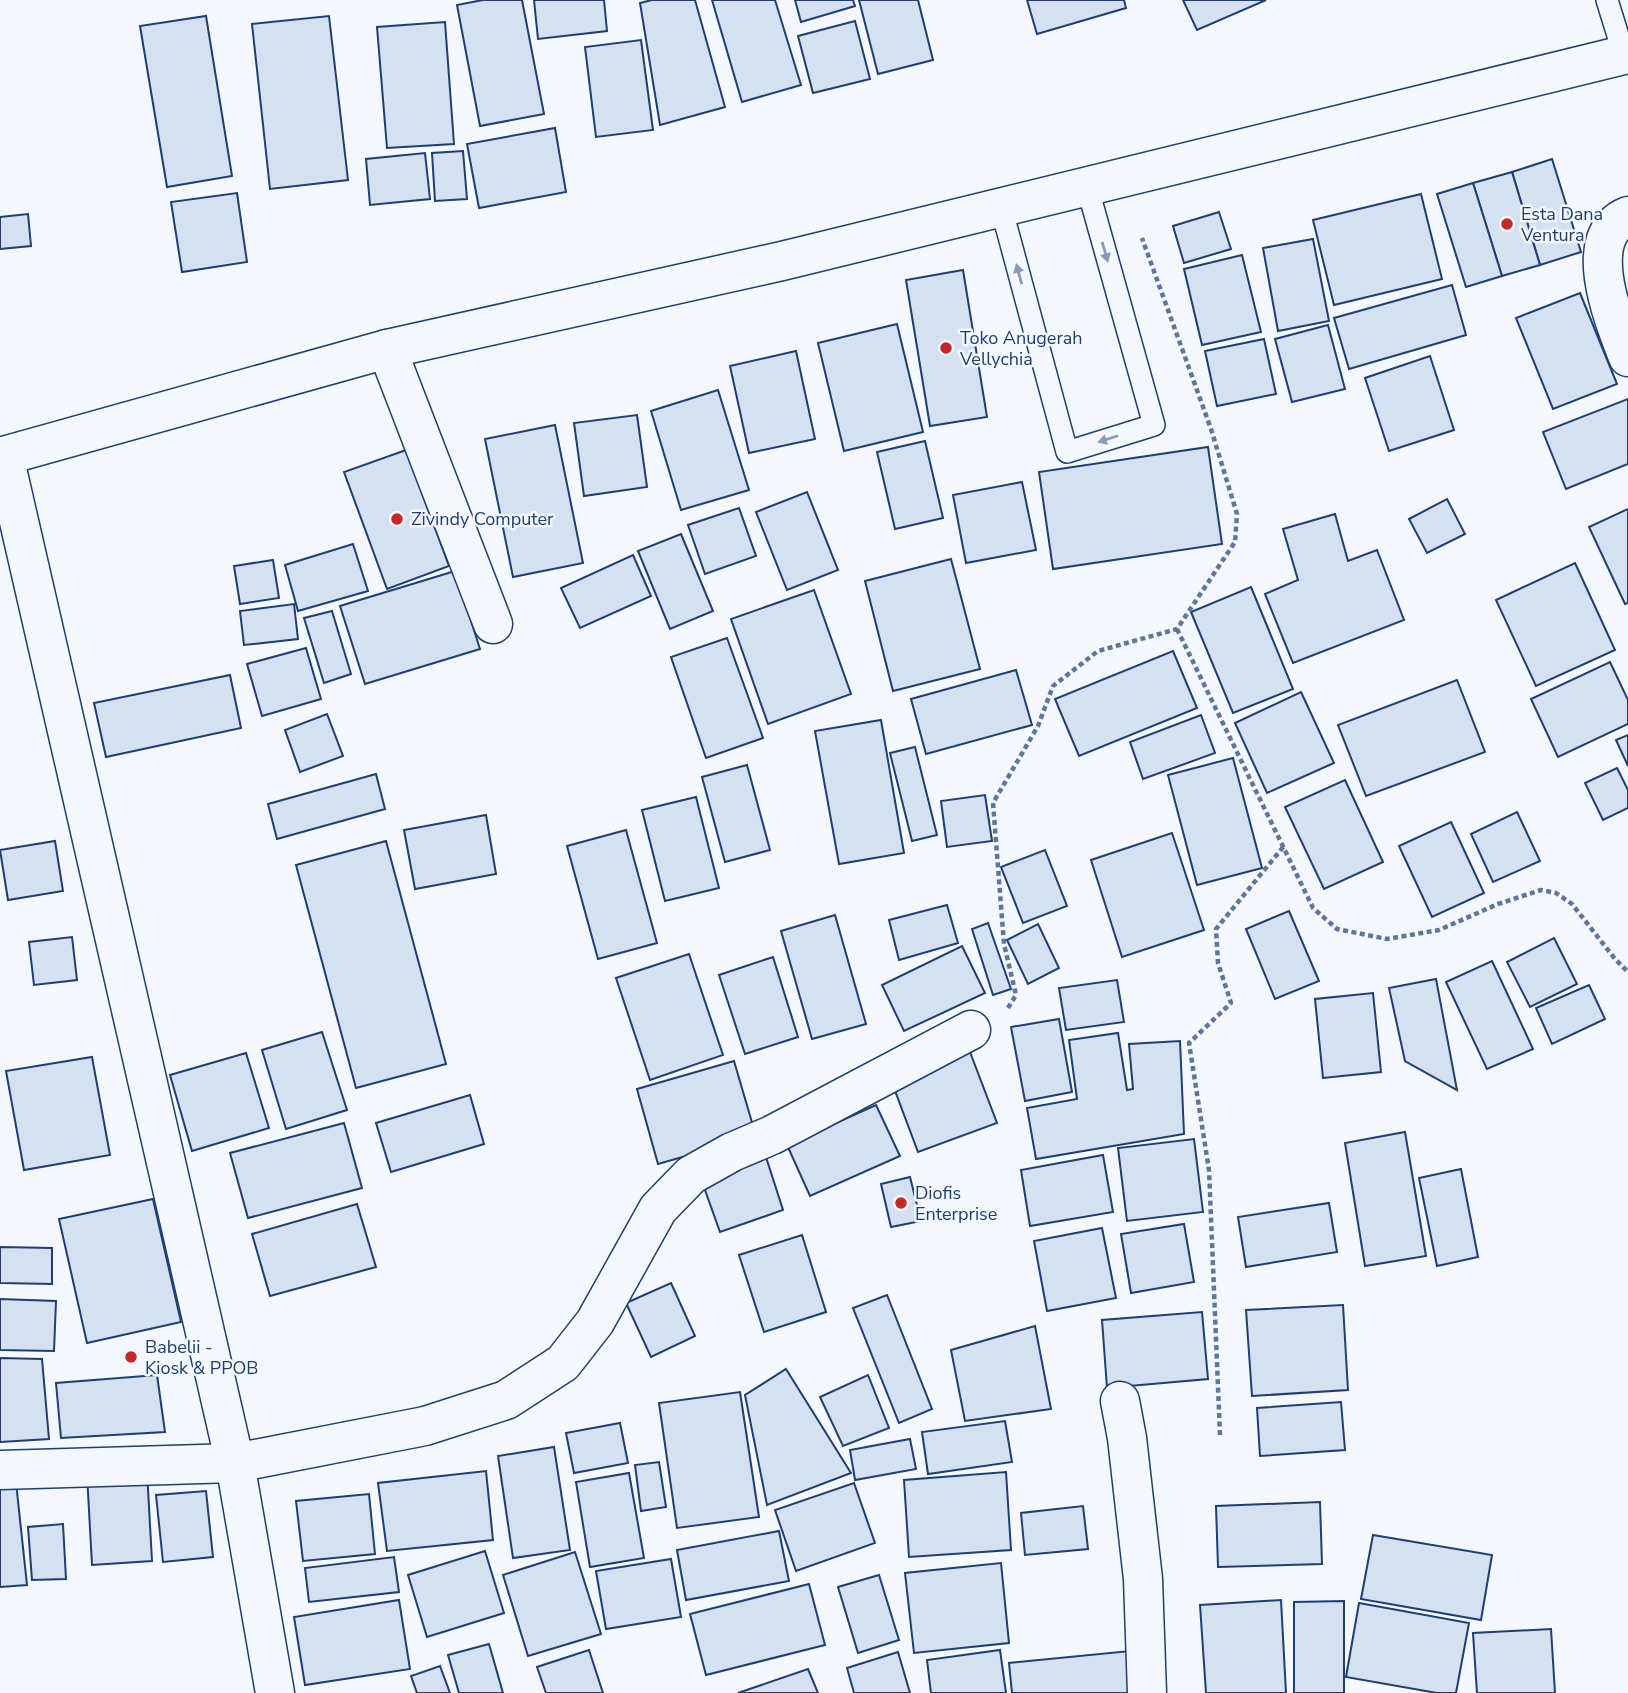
<svg xmlns="http://www.w3.org/2000/svg" width="1628" height="1693" font-family="'Nunito Sans',sans-serif">
	<rect width="100%" height="100%" fill="#f4f7fb"/>
	<g fill="#d5e0f0" stroke="#1d3f73" stroke-width="2">
		<polygon points="483,0 522,0 544,114 480,126 457,5"/>
		<polygon points="534,0 604,0 607,31 538,39"/>
		<polygon points="652,0 695,0 725,107 660,125 640,3"/>
		<polygon points="712,0 775,0 801,85 742,102"/>
		<polygon points="795,0 853,0 855,6 801,22"/>
		<polygon points="859,0 918,0 933,60 878,74"/>
		<polygon points="1027,0 1124,0 1126,8 1037,34"/>
		<polygon points="1183,0 1266,0 1197,30"/>
		<polygon points="206,16 232,176 167,187 140,26"/>
		<polygon points="329,16 348,180 270,189 252,24"/>
		<polygon points="855,21 870,79 813,93 798,36"/>
		<polygon points="445,22 454,144 387,148 377,27"/>
		<polygon points="641,40 653,130 596,137 585,47"/>
		<polygon points="555,128 566,192 479,208 467,144"/>
		<polygon points="463,151 467,199 435,201 432,153"/>
		<polygon points="425,153 430,199 370,205 366,159"/>
		<polygon points="1552,159 1581,252 1540,265 1512,172"/>
		<polygon points="1512,172 1540,265 1502,276 1473,183"/>
		<polygon points="1473,183 1502,276 1466,287 1437,194"/>
		<polygon points="237,193 247,262 182,272 171,202"/>
		<polygon points="1421,194 1442,279 1334,305 1313,220"/>
		<polygon points="1219,212 1231,249 1184,263 1173,226"/>
		<polygon points="28,214 31,246 0,249 0,217"/>
		<polygon points="1313,239 1329,321 1278,331 1263,248"/>
		<polygon points="1242,255 1261,332 1202,345 1184,269"/>
		<polygon points="963,270 987,417 930,426 906,280"/>
		<polygon points="1452,285 1466,335 1349,369 1334,318"/>
		<polygon points="1580,293 1617,384 1553,409 1516,318"/>
		<polygon points="897,324 923,432 844,451 818,343"/>
		<polygon points="1328,325 1345,389 1292,402 1275,339"/>
		<polygon points="1264,339 1276,394 1217,406 1205,351"/>
		<polygon points="796,351 815,439 749,453 730,366"/>
		<polygon points="1430,356 1454,430 1389,451 1365,378"/>
		<polygon points="718,390 749,490 681,510 651,411"/>
		<polygon points="1628,399 1628,464 1566,489 1543,432"/>
		<polygon points="637,415 647,487 584,496 574,423"/>
		<polygon points="555,425 583,563 513,577 485,439"/>
		<polygon points="925,441 943,518 895,529 877,452"/>
		<polygon points="1208,447 1222,544 1053,569 1039,472"/>
		<polygon points="406,450 449,566 387,589 344,472"/>
		<polygon points="1022,482 1036,550 966,563 953,495"/>
		<polygon points="807,492 838,570 787,590 756,512"/>
		<polygon points="1447,499 1465,534 1427,553 1409,519"/>
		<polygon points="739,508 756,556 705,574 688,525"/>
		<polygon points="1628,509 1628,603 1625,604 1589,527"/>
		<polygon points="1335,514 1348,561 1377,550 1404,620 1293,663 1265,594 1298,580 1283,529"/>
		<polygon points="681,534 713,611 670,629 638,551"/>
		<polygon points="353,544 368,591 298,611 285,565"/>
		<polygon points="633,555 651,596 580,628 561,588"/>
		<polygon points="951,559 980,669 893,691 865,581"/>
		<polygon points="273,560 279,598 240,604 234,566"/>
		<polygon points="1575,563 1615,650 1536,686 1496,600"/>
		<polygon points="455,571 480,649 365,684 340,606"/>
		<polygon points="1251,587 1293,689 1233,713 1191,612"/>
		<polygon points="814,590 851,694 768,724 731,619"/>
		<polygon points="294,604 298,639 244,645 240,611"/>
		<polygon points="332,611 351,674 324,683 304,618"/>
		<polygon points="727,638 763,738 706,758 671,657"/>
		<polygon points="306,648 321,699 262,716 247,664"/>
		<polygon points="1173,651 1197,708 1079,756 1055,699"/>
		<polygon points="1610,662 1628,700 1628,724 1558,757 1531,699"/>
		<polygon points="1016,670 1032,725 926,754 911,699"/>
		<polygon points="230,675 241,728 106,757 94,703"/>
		<polygon points="1457,680 1485,752 1366,796 1338,725"/>
		<polygon points="1301,692 1334,763 1267,793 1235,723"/>
		<polygon points="327,714 343,756 300,772 285,730"/>
		<polygon points="1201,715 1215,753 1143,779 1130,742"/>
		<polygon points="881,720 904,853 839,864 815,731"/>
		<polygon points="1628,735 1628,766 1616,740"/>
		<polygon points="915,747 937,835 912,841 890,753"/>
		<polygon points="1233,758 1262,868 1197,885 1168,775"/>
		<polygon points="747,765 770,850 725,862 702,777"/>
		<polygon points="1617,768 1628,790 1628,808 1603,820 1585,783"/>
		<polygon points="376,774 385,809 277,839 268,804"/>
		<polygon points="1345,780 1383,862 1324,889 1285,807"/>
		<polygon points="985,795 992,841 947,847 941,801"/>
		<polygon points="696,797 719,888 665,901 642,810"/>
		<polygon points="1517,812 1540,861 1493,882 1471,834"/>
		<polygon points="486,815 496,874 415,889 404,830"/>
		<polygon points="1451,822 1484,893 1432,917 1399,846"/>
		<polygon points="626,830 657,943 598,959 567,846"/>
		<polygon points="1172,833 1204,930 1122,957 1091,860"/>
		<polygon points="55,841 63,891 8,900 0,850"/>
		<polygon points="386,841 446,1064 356,1088 296,865"/>
		<polygon points="1045,850 1067,906 1023,923 1001,867"/>
		<polygon points="947,905 958,943 899,960 889,920"/>
		<polygon points="1289,911 1319,981 1275,999 1246,929"/>
		<polygon points="835,915 866,1024 812,1039 781,931"/>
		<polygon points="988,923 1011,989 993,995 972,929"/>
		<polygon points="1038,924 1059,968 1028,984 1007,940"/>
		<polygon points="72,937 77,980 34,985 29,942"/>
		<polygon points="1554,938 1577,984 1530,1007 1507,962"/>
		<polygon points="962,946 985,993 904,1031 882,985"/>
		<polygon points="689,954 723,1055 650,1080 616,978"/>
		<polygon points="773,957 798,1037 745,1054 719,975"/>
		<polygon points="1492,961 1533,1049 1487,1069 1446,982"/>
		<polygon points="1436,979 1457,1090 1405,1061 1389,988"/>
		<polygon points="1117,980 1124,1022 1066,1030 1059,988"/>
		<polygon points="1589,985 1605,1019 1552,1044 1536,1008"/>
		<polygon points="1373,993 1381,1072 1323,1078 1315,999"/>
		<polygon points="1059,1019 1072,1092 1025,1101 1011,1027"/>
		<polygon points="322,1032 347,1110 286,1129 262,1050"/>
		<polygon points="1118,1033 1127,1090 1133,1089 1129,1044 1180,1041 1184,1134 1036,1159 1027,1108 1077,1099 1069,1040"/>
		<polygon points="970,1052 997,1123 918,1152 891,1080"/>
		<polygon points="246,1053 269,1128 192,1151 170,1075"/>
		<polygon points="92,1057 110,1155 24,1170 6,1071"/>
		<polygon points="734,1061 756,1136 658,1164 637,1089"/>
		<polygon points="470,1095 484,1144 391,1172 376,1123"/>
		<polygon points="876,1105 900,1156 810,1196 787,1145"/>
		<polygon points="344,1123 362,1188 248,1218 230,1153"/>
		<polygon points="1405,1132 1426,1256 1365,1266 1345,1143"/>
		<polygon points="1194,1139 1203,1212 1127,1221 1118,1148"/>
		<polygon points="765,1154 783,1210 720,1232 700,1176"/>
		<polygon points="1103,1155 1113,1212 1030,1226 1021,1170"/>
		<polygon points="1461,1169 1478,1257 1437,1266 1419,1178"/>
		<polygon points="910,1177 921,1221 891,1227 881,1184"/>
		<polygon points="153,1199 181,1322 87,1343 59,1219"/>
		<polygon points="1329,1203 1337,1252 1246,1267 1238,1217"/>
		<polygon points="357,1204 376,1267 270,1296 252,1234"/>
		<polygon points="1184,1224 1194,1282 1131,1293 1121,1234"/>
		<polygon points="1102,1228 1116,1298 1047,1311 1034,1241"/>
		<polygon points="802,1235 826,1312 764,1332 739,1255"/>
		<polygon points="0,1247 52,1248 52,1284 0,1283"/>
		<polygon points="671,1283 695,1336 651,1357 626,1303"/>
		<polygon points="887,1295 932,1409 899,1423 853,1308"/>
		<polygon points="0,1299 56,1301 54,1351 0,1350"/>
		<polygon points="1343,1305 1348,1390 1252,1396 1246,1310"/>
		<polygon points="1202,1312 1208,1379 1107,1388 1102,1320"/>
		<polygon points="1035,1326 1051,1409 965,1421 951,1350"/>
		<polygon points="0,1358 42,1359 49,1439 0,1442"/>
		<polygon points="786,1369 851,1473 767,1505 745,1395"/>
		<polygon points="157,1375 165,1432 61,1438 56,1383"/>
		<polygon points="868,1375 889,1428 843,1446 820,1397"/>
		<polygon points="740,1392 759,1517 677,1528 659,1403"/>
		<polygon points="1341,1402 1345,1450 1260,1456 1257,1408"/>
		<polygon points="1005,1421 1012,1462 928,1474 922,1432"/>
		<polygon points="620,1423 628,1463 574,1473 566,1433"/>
		<polygon points="910,1439 916,1469 855,1480 850,1450"/>
		<polygon points="554,1447 570,1550 513,1558 498,1456"/>
		<polygon points="659,1462 666,1507 641,1511 635,1465"/>
		<polygon points="147,1471 152,1561 92,1565 87,1474"/>
		<polygon points="486,1471 493,1540 387,1551 378,1483"/>
		<polygon points="1006,1472 1011,1550 909,1557 904,1480"/>
		<polygon points="15,1473 27,1585 0,1587 0,1475"/>
		<polygon points="629,1473 644,1558 590,1567 576,1482"/>
		<polygon points="854,1483 875,1543 796,1571 775,1510"/>
		<polygon points="206,1491 213,1557 163,1562 156,1495"/>
		<polygon points="369,1494 375,1554 303,1561 296,1501"/>
		<polygon points="1320,1502 1322,1564 1218,1567 1216,1506"/>
		<polygon points="1083,1506 1088,1549 1025,1555 1021,1513"/>
		<polygon points="63,1524 66,1579 32,1580 28,1527"/>
		<polygon points="779,1531 789,1581 686,1600 677,1550"/>
		<polygon points="1373,1535 1492,1555 1481,1620 1361,1599"/>
		<polygon points="485,1551 504,1613 427,1637 408,1575"/>
		<polygon points="575,1552 601,1634 528,1656 503,1575"/>
		<polygon points="394,1557 399,1592 309,1602 305,1568"/>
		<polygon points="671,1559 681,1617 606,1629 596,1571"/>
		<polygon points="1001,1563 1009,1643 914,1653 905,1573"/>
		<polygon points="879,1575 899,1640 858,1653 838,1587"/>
		<polygon points="809,1584 825,1645 706,1675 690,1614"/>
		<polygon points="399,1600 410,1669 305,1685 294,1617"/>
		<polygon points="1281,1600 1286,1693 1206,1693 1200,1605"/>
		<polygon points="1344,1601 1344,1693 1294,1693 1294,1602"/>
		<polygon points="1359,1603 1469,1623 1456,1693 1437,1693 1346,1677"/>
		<polygon points="1551,1629 1555,1693 1477,1693 1473,1633"/>
		<polygon points="489,1644 503,1693 459,1693 448,1655"/>
		<polygon points="589,1650 603,1693 546,1693 537,1667"/>
		<polygon points="1000,1650 1006,1693 931,1693 927,1660"/>
		<polygon points="1130,1651 1134,1693 1012,1693 1009,1663"/>
		<polygon points="898,1652 910,1693 854,1693 847,1668"/>
		<polygon points="440,1666 450,1693 417,1693 411,1676"/>
		<polygon points="808,1669 818,1693 738,1693"/>
	</g>
	<g fill="none" stroke-linecap="round" stroke-linejoin="round">
		<g stroke="#1d3f73" stroke-width="24">
			<g id="lane">
				<polyline points="1607,0 1624,55"/>
				<polyline points="1001,207 1067,452 1154,425 1087,186"/>
			</g>
		</g>
		<g stroke="#1d3f73" stroke-width="41">
			<g id="street">
				<path d="M1628 216C1579 236 1614 321 1628 357"/>
				<polyline points="387,349 493,624"/>
				<polyline points="4,456 235,1463 275,1693"/>
				<polyline points="1120,1401 1127,1438 1143,1579 1147,1693"/>
				<polyline points="0,1470 235,1463 425,1426 506,1400 563,1363 595,1322 658,1209 691,1175 732,1152 772,1135 971,1030"/>
			</g>
		</g>
		<g stroke="#1d3f73" stroke-width="41">
			<polyline id="highway" points="0,457 387,349 782,261 1628,54"/>
		</g>
		<g stroke="#5e769c" stroke-width="4.5" stroke-dasharray="5 3.5" stroke-linecap="butt">
			<polyline points="1177,629 1313,908 1337,929 1387,939 1439,930 1498,904 1541,890 1556,893 1572,904 1615,959 1628,972"/>
			<polyline points="1008,1008 1016,995 1004,944 993,803 1038,726 1053,686 1098,651 1177,629 1235,542 1237,514 1211,429 1142,238"/>
			<polyline points="1220,1435 1209,1170 1189,1043 1231,1003 1218,963 1216,929 1284,846"/>
		</g>
		<use href="#lane" stroke="#f4f7fb" stroke-width="21"/>
		<use href="#street" stroke="#f4f7fb" stroke-width="38"/>
		<use href="#highway" stroke="#f4f7fb" stroke-width="38"/>
	</g>
	<defs><path id="oneway-solid" d="M-6-.8H1V-3.2L6.5 0L1 3.2V.8H-6Z" transform="scale(1.75)"/></defs>
	<g fill="#889bb7">
		<use href="#oneway-solid" transform="translate(1105 252) rotate(74)"/>
		<use href="#oneway-solid" transform="translate(1019 274) rotate(-105)"/>
		<use href="#oneway-solid" transform="translate(1108 439) rotate(162)"/>
	</g>
	<g fill="#c62828" stroke="#f4f7fb" stroke-width="2.5">
		<circle cx="1507" cy="224" r="7"/>
		<circle cx="946" cy="348" r="7"/>
		<circle cx="397" cy="519" r="7"/>
		<circle cx="901" cy="1203" r="7"/>
		<circle cx="131" cy="1357" r="7"/>
	</g>
	<g text-anchor="middle" dominant-baseline="central" stroke-width="5" stroke-linejoin="round" paint-order="stroke">
		<g font-size="18" fill="#1d3f73" stroke="#f4f7fb" text-anchor="start">
			<text x="1521" y="214">Esta Dana<tspan x="1521" dy="21">Ventura</tspan></text>
			<text x="960" y="338">Toko Anugerah<tspan x="960" dy="21">Vellychia</tspan></text>
			<text x="411" y="519">Zivindy Computer</text>
			<text x="915" y="1193">Diofis<tspan x="915" dy="21">Enterprise</tspan></text>
			<text x="145" y="1347">Babelii -<tspan x="145" dy="21">Kiosk &amp; PPOB</tspan></text>
		</g>
	</g>
</svg>
